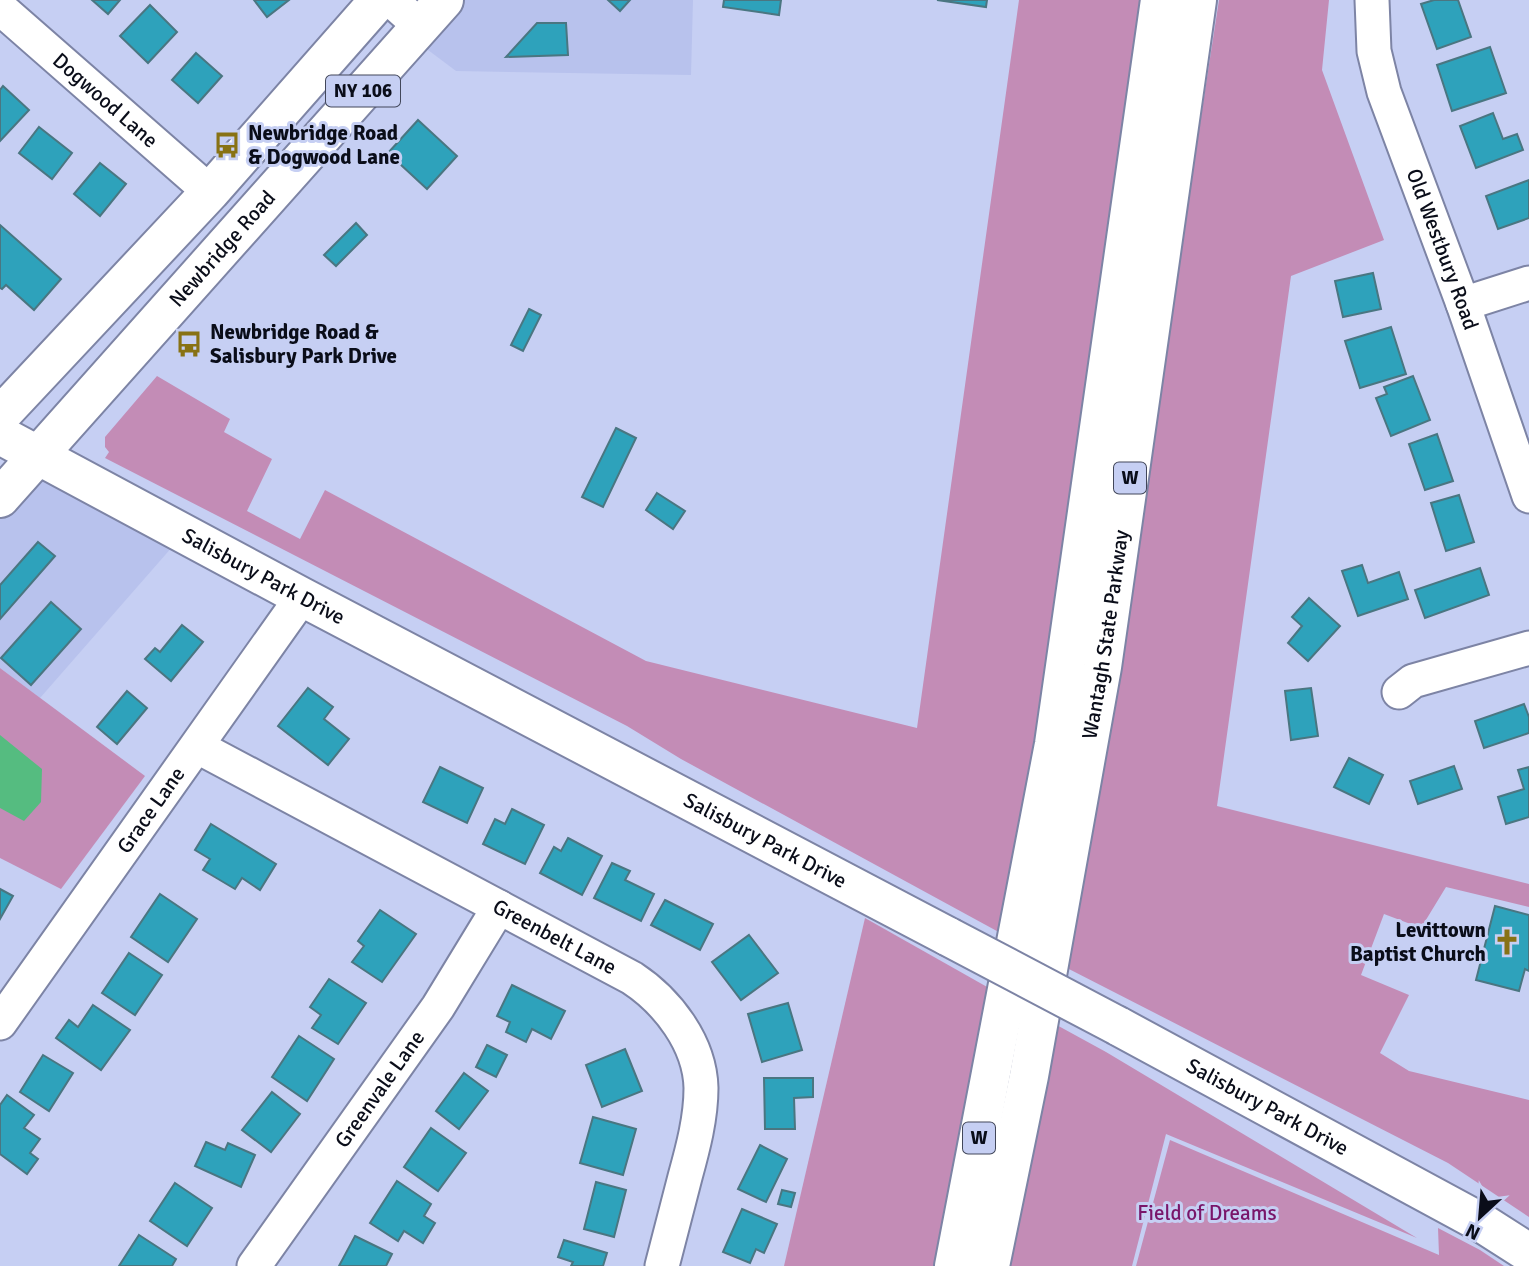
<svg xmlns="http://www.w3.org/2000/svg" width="1529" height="1266" font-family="Signika,sans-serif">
	<rect width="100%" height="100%" fill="#c6cff3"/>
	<g fill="#b8c2ed">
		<polygon points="452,0 693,0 691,75 456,71 416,41"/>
		<polygon points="40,477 173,546 40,698 0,668 0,516"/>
	</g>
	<g fill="#c38cb6">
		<polygon points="1019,0 1143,0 1093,386 1006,936 681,759 627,726 105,458 109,452 105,447 105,437 157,376 230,419 224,432 272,459 247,511 300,539 325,490 646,661 917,728"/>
		<polygon points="1219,0 1329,0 1322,70 1384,240 1291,276 1217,806 1529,884 1529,907 1446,887 1421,928 1384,914 1361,975 1409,995 1380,1053 1409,1071 1529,1100 1529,1217 1448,1163 1065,967 1134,551"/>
		<polygon points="0,668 145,776 61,889 0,858"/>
		<polygon points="865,918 996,992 937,1266 784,1266"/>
		<polygon points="1053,1023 1106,1052 1417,1238 1166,1134 1132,1266 1002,1266"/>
		<polygon points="1170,1140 1439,1255 1438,1228 1480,1250 1504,1266 1136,1266"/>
	</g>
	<polygon fill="#55bc80" points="0,735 42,769 41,802 24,821 0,808"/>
	<g fill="#2ea2bb" stroke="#4a7681" stroke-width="2">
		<polygon points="92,0 120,0 108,14"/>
		<polygon points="254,0 289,0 267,17"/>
		<polygon points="608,0 630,0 620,11"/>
		<polygon points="724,0 781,0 779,15 723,7"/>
		<polygon points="937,0 987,0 986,7"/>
		<polygon points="1434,0 1458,0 1471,37 1437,49 1421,4"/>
		<polygon points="150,5 177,32 148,63 120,36"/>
		<polygon points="537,23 566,23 568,55 506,57"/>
		<polygon points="1490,47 1506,93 1452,111 1437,65"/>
		<polygon points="196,53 222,76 198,103 172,80"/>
		<polygon points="3,86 29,110 0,141 0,90"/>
		<polygon points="1493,113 1503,139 1517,134 1523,150 1476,168 1460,126"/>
		<polygon points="418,120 457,156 427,189 388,153"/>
		<polygon points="39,127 72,153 52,179 19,153"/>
		<polygon points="100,163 126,184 100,216 74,194"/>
		<polygon points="1529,180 1529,218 1498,229 1486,196"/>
		<polygon points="356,223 367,235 336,266 324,255"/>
		<polygon points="0,225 61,279 34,310 6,285 2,289 0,288"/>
		<polygon points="1373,273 1381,309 1343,317 1335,281"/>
		<polygon points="529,309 541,315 523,351 511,345"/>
		<polygon points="1391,327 1406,374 1360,388 1345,341"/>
		<polygon points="1413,376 1430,420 1391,436 1376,398 1387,394 1384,387"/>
		<polygon points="616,428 636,438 603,507 582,497"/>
		<polygon points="1437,434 1453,481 1425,490 1409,444"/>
		<polygon points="657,493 685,511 673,529 646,510"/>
		<polygon points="1459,495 1474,542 1446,551 1431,503"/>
		<polygon points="38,542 55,556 0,619 0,585"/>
		<polygon points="1362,565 1368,583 1399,572 1408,599 1358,616 1342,571"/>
		<polygon points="1480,568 1489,595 1425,618 1415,590"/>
		<polygon points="1309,598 1340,626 1308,661 1288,643 1302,626 1292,617"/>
		<polygon points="51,602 81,629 31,685 1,658"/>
		<polygon points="182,625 203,642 171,681 145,659 155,648 160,652"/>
		<polygon points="308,688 333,707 324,719 349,739 328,765 278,726"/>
		<polygon points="1311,688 1318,736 1291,740 1285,691"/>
		<polygon points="127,691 147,708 117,744 97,727"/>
		<polygon points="1524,704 1529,717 1529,733 1484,748 1475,721"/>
		<polygon points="1349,758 1383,775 1369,804 1334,787"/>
		<polygon points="1454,766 1462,789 1418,804 1410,781"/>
		<polygon points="440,767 483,788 467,823 423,802"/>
		<polygon points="1529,767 1529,817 1506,824 1498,797 1524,789 1518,770"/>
		<polygon points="512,809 544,825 525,864 483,844 495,819 505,824"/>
		<polygon points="211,824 276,864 260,890 242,878 235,889 203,870 210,859 195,850"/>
		<polygon points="568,838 602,856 582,895 540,873 554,847 561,851"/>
		<polygon points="612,863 630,871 625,880 654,894 641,921 594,898"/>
		<polygon points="0,889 13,896 0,919"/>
		<polygon points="160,894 197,919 168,962 131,937"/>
		<polygon points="665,900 713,924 700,950 651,925"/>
		<polygon points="1495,906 1529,915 1529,971 1525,969 1519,991 1476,980"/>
		<polygon points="380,910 416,934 382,982 352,962 364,946 358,941"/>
		<polygon points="749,935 778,973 741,1000 712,962"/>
		<polygon points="129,953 162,975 135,1015 102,993"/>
		<polygon points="329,979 366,1003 338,1044 312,1028 321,1015 310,1007"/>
		<polygon points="512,985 565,1011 551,1039 532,1029 526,1042 506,1032 510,1022 497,1016"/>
		<polygon points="788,1003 802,1050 762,1062 748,1014"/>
		<polygon points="93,1005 130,1030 101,1070 56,1038 69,1020 78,1027"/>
		<polygon points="299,1036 334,1059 307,1101 272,1077"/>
		<polygon points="487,1045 507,1055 496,1077 476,1067"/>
		<polygon points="625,1049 642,1091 602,1107 586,1065"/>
		<polygon points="43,1055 73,1073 49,1111 20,1092"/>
		<polygon points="464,1073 488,1091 459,1129 436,1111"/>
		<polygon points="764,1078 813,1078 813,1097 794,1098 795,1129 765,1129"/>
		<polygon points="272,1092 300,1114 271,1152 242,1130"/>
		<polygon points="7,1095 34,1115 24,1128 40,1139 30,1153 38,1159 27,1174 0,1154 0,1105"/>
		<polygon points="593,1117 636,1129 623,1175 580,1163"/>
		<polygon points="431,1128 466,1153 438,1191 404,1167"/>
		<polygon points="206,1142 225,1150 228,1143 255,1155 241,1187 195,1166"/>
		<polygon points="760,1145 787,1159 766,1202 738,1189"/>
		<polygon points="397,1181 431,1204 424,1216 435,1223 423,1243 404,1231 398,1241 370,1223"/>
		<polygon points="596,1182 626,1190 614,1237 584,1229"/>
		<polygon points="175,1183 212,1208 187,1246 150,1221"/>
		<polygon points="782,1190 795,1193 791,1207 778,1204"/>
		<polygon points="742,1209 777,1224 764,1253 756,1249 750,1263 723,1252"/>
		<polygon points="139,1235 176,1259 172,1266 119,1266"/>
		<polygon points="355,1236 392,1254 386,1266 339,1266"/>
		<polygon points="564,1240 607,1253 603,1266 571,1266 573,1262 558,1257"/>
	</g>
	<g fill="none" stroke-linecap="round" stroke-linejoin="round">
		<g stroke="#7d84a5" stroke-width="37">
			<g id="minor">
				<polyline points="391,0 421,27"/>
				<path id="s1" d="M1372 0 1374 51 1384 92 1463 304 1529 496"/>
				<path id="s2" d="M0 8 210 192"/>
				<polyline points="1463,304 1529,283"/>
				<polyline points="1399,692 1413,681 1529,648"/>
				<path id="s3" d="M198 747 632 978C667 1001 700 1043 701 1088 701 1118 693 1148 685 1177 677 1207 670 1236 662 1266"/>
				<path id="s4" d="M0 1023 302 597"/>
				<path id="s5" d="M254 1266 438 1007 499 907"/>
			</g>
		</g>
		<g stroke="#7d84a5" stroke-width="42">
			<g id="major">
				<polyline points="0,416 210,192 379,0"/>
				<path id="s6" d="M0 435 302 597 949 937"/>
				<path id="s7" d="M0 498 444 0"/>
				<path id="s8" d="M1118 1026 1482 1223 1529 1253"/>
			</g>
		</g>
		<g stroke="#7d84a5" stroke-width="42">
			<g id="highway">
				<polyline points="954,1266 1054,744 1160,0"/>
				<path id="s9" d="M990 1266 1029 1076 1102 667 1197 0"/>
			</g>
		</g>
		<use href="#minor" stroke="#fff" stroke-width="33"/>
		<use href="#major" stroke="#fff" stroke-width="38"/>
		<use href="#highway" stroke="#fff" stroke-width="38"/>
		<g stroke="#7d84a5" stroke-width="42" stroke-linecap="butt">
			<polyline id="major-bridge" points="949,937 1118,1026"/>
		</g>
		<use href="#major-bridge" stroke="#fff" stroke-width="38"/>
	</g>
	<defs>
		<g id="bus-bare" transform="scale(2.1)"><path d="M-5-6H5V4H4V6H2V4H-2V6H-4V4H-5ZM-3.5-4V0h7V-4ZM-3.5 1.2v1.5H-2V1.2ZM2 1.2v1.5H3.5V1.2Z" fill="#887214" stroke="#c6cff3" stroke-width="2.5" paint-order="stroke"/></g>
		<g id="church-bare" transform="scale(2.1)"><path d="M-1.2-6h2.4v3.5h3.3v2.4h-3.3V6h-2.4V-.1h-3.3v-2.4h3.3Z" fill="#887214" stroke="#c6cff3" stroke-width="2.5" paint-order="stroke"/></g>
	</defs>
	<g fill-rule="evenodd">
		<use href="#bus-bare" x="227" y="145"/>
		<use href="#bus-bare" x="189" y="344"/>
		<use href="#church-bare" x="1507" y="942"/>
	</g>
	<g text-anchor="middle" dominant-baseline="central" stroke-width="6" stroke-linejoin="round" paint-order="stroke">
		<g fill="#c6cff3" stroke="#42475a" stroke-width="2">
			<rect x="326" y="75.5" width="74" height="31" rx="5"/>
			<rect x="1114" y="462.5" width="32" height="31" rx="5"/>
			<rect x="963" y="1122.5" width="32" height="31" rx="5"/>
		</g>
		<g font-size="19" font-weight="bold" fill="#0a0d19">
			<text x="363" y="91">NY 106</text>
			<text x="1130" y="478">W</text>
			<text x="979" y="1138">W</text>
		</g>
		<g font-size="21" fill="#0a0d19" stroke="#c6cff3">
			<text stroke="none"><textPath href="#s2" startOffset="140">Dogwood Lane</textPath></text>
			<text stroke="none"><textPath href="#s7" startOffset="334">Newbridge Road</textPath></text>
			<text stroke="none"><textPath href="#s1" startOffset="261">Old Westbury Road</textPath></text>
			<text stroke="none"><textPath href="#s6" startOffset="299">Salisbury Park Drive</textPath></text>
			<text stroke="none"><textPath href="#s9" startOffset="642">Wantagh State Parkway</textPath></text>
			<text stroke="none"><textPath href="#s4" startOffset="261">Grace Lane</textPath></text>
			<text stroke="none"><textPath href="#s6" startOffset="866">Salisbury Park Drive</textPath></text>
			<text stroke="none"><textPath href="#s3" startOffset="404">Greenbelt Lane</textPath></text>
			<text stroke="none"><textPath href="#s5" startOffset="217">Greenvale Lane</textPath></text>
			<text stroke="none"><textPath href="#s8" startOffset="170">Salisbury Park Drive</textPath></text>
		</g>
		<g font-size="21" font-weight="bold" fill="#0a0d19" stroke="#c6cff3" text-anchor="start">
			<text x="248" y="133">Newbridge Road<tspan x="248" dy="24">&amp; Dogwood Lane</tspan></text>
			<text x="210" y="332">Newbridge Road &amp;<tspan x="210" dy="24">Salisbury Park Drive</tspan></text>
			<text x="1486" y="930" text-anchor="end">Levittown<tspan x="1486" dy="24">Baptist Church</tspan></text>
		</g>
		<g font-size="21" fill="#79156a" stroke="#c6cff3">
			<text x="1207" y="1213">Field of Dreams</text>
		</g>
	</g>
	<g transform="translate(1480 1217) rotate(206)" stroke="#c6cff3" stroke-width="5" paint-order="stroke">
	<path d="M0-5L12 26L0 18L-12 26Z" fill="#0a0d19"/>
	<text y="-10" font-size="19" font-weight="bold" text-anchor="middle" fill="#0a0d19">N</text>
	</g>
</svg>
